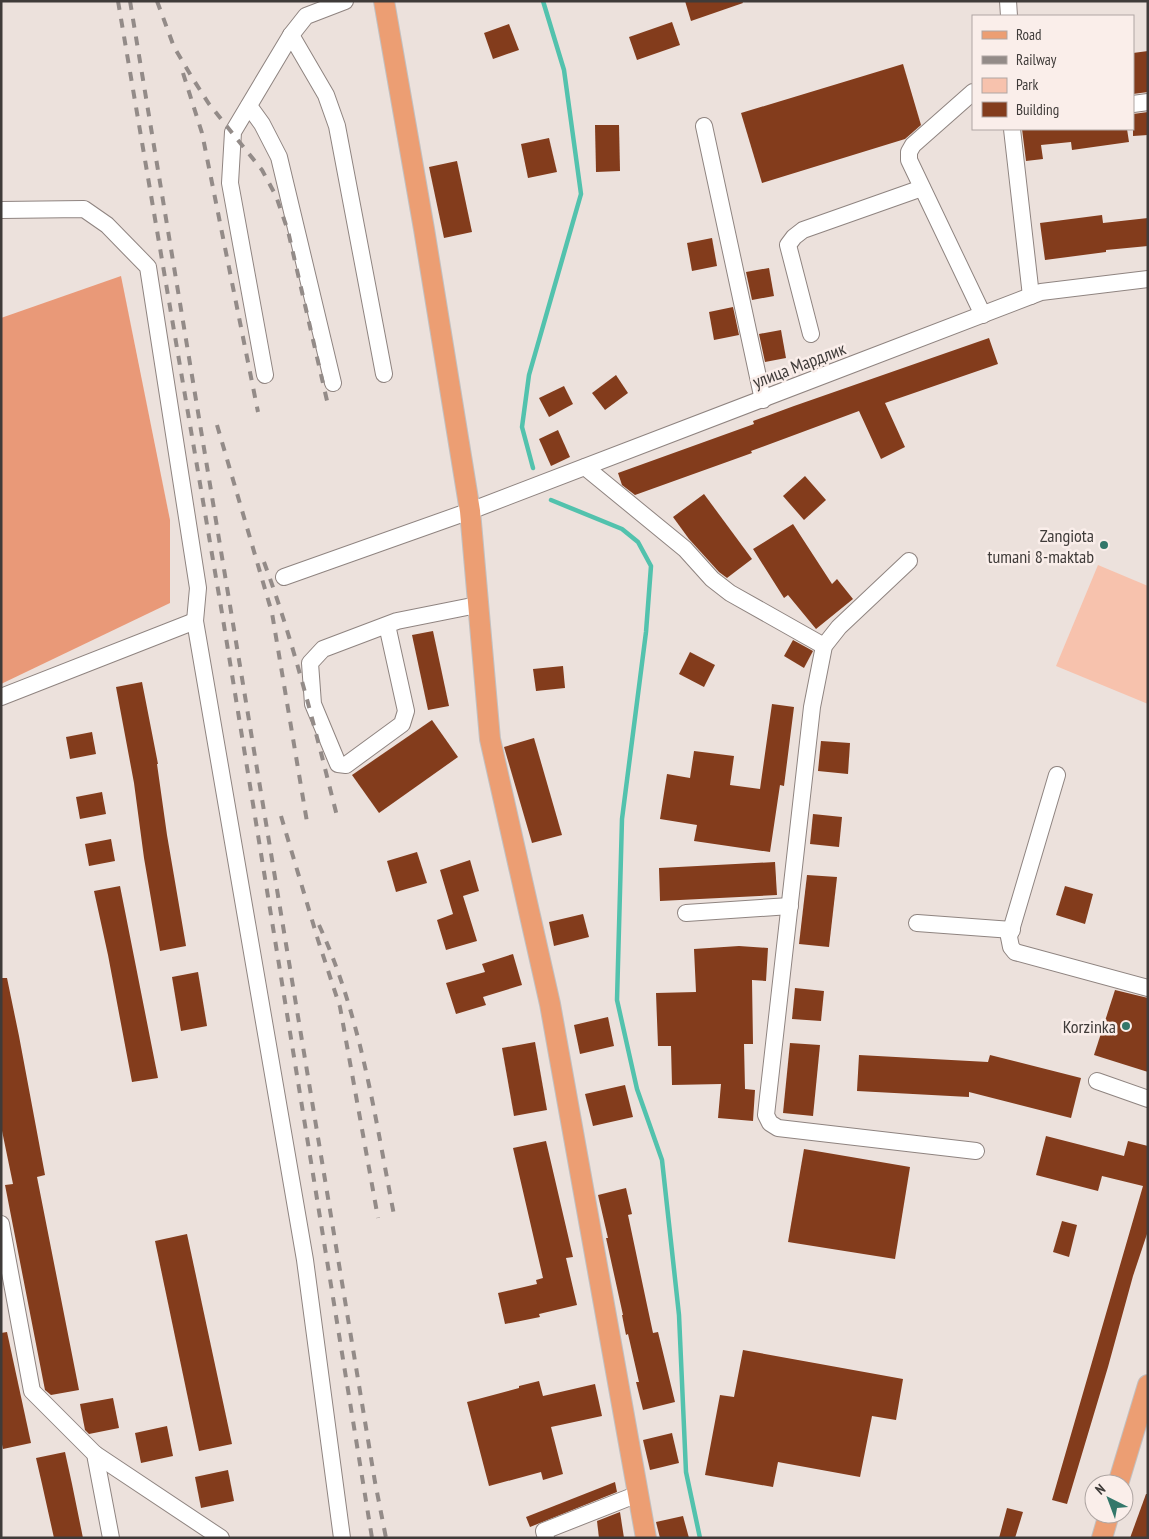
<svg xmlns="http://www.w3.org/2000/svg" width="1149" height="1539" font-family="'PT Sans Narrow',sans-serif">
	<rect width="100%" height="100%" fill="#ece1dc"/>
	<polygon fill="#f7c2ad" points="1098,565 1148,586 1148,704 1056,666"/>
	<polygon fill="#e99978" points="121,276 170,520 170,603 1,684 1,318"/>
	<g fill="none" stroke-linecap="round" stroke-linejoin="round">
		<g stroke="#52c2ad" stroke-width="4.5">
			<polyline points="533,468 522,427 529,375 581,194 564,70 543,1"/>
			<polyline points="551,500 622,529 638,542 651,566 646,632 622,819 617,1000 637,1089 662,1160 679,1315 686,1472 700,1538"/>
		</g>
	</g>
	<g fill="#833c1c">
		<polygon points="685,1 742,1 743,3 691,21"/>
		<polygon points="672,22 680,45 637,60 629,37"/>
		<polygon points="509,24 519,50 493,59 484,33"/>
		<polygon points="1148,51 1148,92 1133,94 1133,53"/>
		<polygon points="903,64 921,125 905,139 762,183 741,113"/>
		<polygon points="1148,112 1148,135 1133,136 1133,114"/>
		<polygon points="595,125 619,125 620,171 596,172"/>
		<polygon points="1022,129 1127,129 1129,142 1072,150 1071,142 1041,145 1043,159 1026,161"/>
		<polygon points="549,138 557,172 528,178 521,144"/>
		<polygon points="457,161 472,232 444,238 429,167"/>
		<polygon points="1102,215 1103,223 1148,218 1148,246 1106,250 1106,252 1045,260 1040,223"/>
		<polygon points="712,238 717,266 692,271 687,243"/>
		<polygon points="769,268 774,296 752,300 746,272"/>
		<polygon points="733,307 739,335 714,340 709,312"/>
		<polygon points="781,330 786,358 765,362 759,334"/>
		<polygon points="989,338 998,364 885,403 905,447 881,459 859,411 751,451 752,453 635,495 622,485 618,473 754,424 753,421 794,406"/>
		<polygon points="616,375 628,393 605,410 592,393"/>
		<polygon points="564,386 573,404 549,417 539,398"/>
		<polygon points="558,430 570,457 551,466 539,439"/>
		<polygon points="805,476 826,500 804,520 783,496"/>
		<polygon points="704,494 752,559 727,578 719,572 689,539 673,517"/>
		<polygon points="793,524 832,584 837,579 853,599 816,629 788,595 784,598 753,549"/>
		<polygon points="433,631 449,706 428,710 412,635"/>
		<polygon points="793,640 813,651 804,668 784,656"/>
		<polygon points="690,652 715,665 704,687 679,674"/>
		<polygon points="563,666 565,688 536,691 533,669"/>
		<polygon points="142,682 158,764 157,764 167,835 186,946 160,951 144,858 134,783 116,687"/>
		<polygon points="772,704 794,707 784,786 780,785 770,852 694,841 697,825 660,819 667,774 690,778 694,751 734,756 730,785 760,789"/>
		<polygon points="432,720 458,757 379,813 352,775"/>
		<polygon points="92,732 96,754 70,759 66,737"/>
		<polygon points="534,738 562,835 532,843 504,747"/>
		<polygon points="821,741 850,743 848,774 818,771"/>
		<polygon points="102,792 106,814 80,819 76,797"/>
		<polygon points="813,814 842,817 839,847 810,844"/>
		<polygon points="111,839 115,861 89,866 85,844"/>
		<polygon points="417,852 427,883 396,892 387,861"/>
		<polygon points="470,860 479,891 463,896 477,941 446,950 437,920 453,914 440,870"/>
		<polygon points="775,862 777,895 660,901 659,868"/>
		<polygon points="807,875 837,877 829,947 799,944"/>
		<polygon points="120,886 158,1078 132,1082 108,955 94,891"/>
		<polygon points="1065,886 1093,894 1085,924 1056,915"/>
		<polygon points="583,914 589,937 554,946 549,922"/>
		<polygon points="739,946 768,948 766,981 752,980 753,1044 744,1044 745,1089 755,1090 753,1121 718,1118 721,1084 672,1085 671,1046 658,1046 656,993 696,992 694,949"/>
		<polygon points="513,954 522,985 483,997 486,1005 456,1014 446,983 485,972 482,964"/>
		<polygon points="198,972 207,1026 181,1031 172,977"/>
		<polygon points="1,978 7,978 19,1036 45,1175 37,1177 79,1390 51,1395 45,1390 5,1185 13,1184 1,1126"/>
		<polygon points="795,988 824,991 821,1021 792,1019"/>
		<polygon points="1115,990 1148,998 1148,1072 1094,1055"/>
		<polygon points="608,1017 614,1046 580,1054 574,1025"/>
		<polygon points="535,1042 547,1110 514,1116 502,1048"/>
		<polygon points="790,1043 820,1045 813,1116 783,1113"/>
		<polygon points="859,1055 988,1062 990,1055 1081,1078 1071,1118 969,1092 969,1097 857,1091"/>
		<polygon points="625,1085 633,1117 593,1126 585,1094"/>
		<polygon points="1046,1136 1124,1156 1128,1141 1148,1146 1148,1231 1133,1276 1108,1367 1067,1504 1052,1500 1143,1186 1102,1176 1098,1191 1036,1175"/>
		<polygon points="546,1141 573,1257 566,1258 577,1305 539,1314 540,1317 505,1324 498,1293 537,1284 536,1280 543,1278 513,1148"/>
		<polygon points="804,1149 910,1167 895,1259 788,1242"/>
		<polygon points="626,1188 632,1214 628,1215 647,1305 653,1333 658,1332 675,1402 643,1410 636,1382 639,1382 628,1334 626,1335 622,1315 623,1315 606,1238 608,1238 598,1195"/>
		<polygon points="1062,1221 1077,1225 1069,1257 1053,1252"/>
		<polygon points="187,1234 232,1444 199,1451 155,1241"/>
		<polygon points="7,1332 31,1443 3,1449 1,1440 1,1333"/>
		<polygon points="743,1350 903,1379 896,1420 872,1416 860,1477 778,1462 773,1487 705,1475 720,1395 734,1397"/>
		<polygon points="539,1381 543,1396 595,1384 602,1416 551,1427 563,1474 543,1480 541,1472 489,1486 467,1402 519,1388 519,1386"/>
		<polygon points="113,1398 119,1428 89,1434 85,1430 80,1404"/>
		<polygon points="167,1426 173,1456 141,1463 135,1433"/>
		<polygon points="672,1433 679,1463 650,1470 643,1440"/>
		<polygon points="65,1452 72,1484 83,1538 54,1538 42,1484 36,1458"/>
		<polygon points="228,1470 234,1501 201,1508 195,1477"/>
		<polygon points="615,1482 617,1492 530,1527 526,1517"/>
		<polygon points="1146,1494 1148,1494 1148,1538 1130,1538"/>
		<polygon points="1007,1508 1023,1512 1015,1538 999,1538"/>
		<polygon points="620,1512 624,1538 599,1538 597,1521"/>
		<polygon points="683,1516 689,1538 660,1538 656,1522"/>
	</g>
	<g fill="none" stroke-linecap="round" stroke-linejoin="round">
		<g stroke="#8f8480" stroke-width="18">
			<g id="minor">
				<polyline points="1008,1 1009,16"/>
				<polyline points="291,35 326,95 337,126 384,374"/>
				<polyline points="973,92 913,145 909,152 909,160 983,315"/>
				<polyline points="1133,104 1148,102"/>
				<polyline points="249,106 262,124 279,157 333,383"/>
				<polyline points="704,126 763,400"/>
				<polyline points="1012,129 1031,296"/>
				<polyline points="1,210 84,209 107,225 148,267 198,588 195,621 305,1260 342,1538"/>
				<polyline points="811,334 788,245 794,237 803,230 922,188"/>
				<polyline points="265,375 230,183 233,132 291,35 306,16 345,1"/>
				<polyline points="585,467 685,549 712,579 730,593 824,646"/>
				<polyline points="909,561 839,627 824,646 812,707 766,1115 770,1123 778,1128 976,1151"/>
				<polyline points="284,577 470,511 1041,292 1148,279"/>
				<polyline points="387,625 406,711 402,724 346,765 338,764 313,704 310,663 323,649 397,621 477,605"/>
				<polyline points="1,697 195,621"/>
				<polyline points="1057,775 1009,937 1011,947 1015,952 1148,988"/>
				<polyline points="686,913 790,906"/>
				<polyline points="917,923 1012,930"/>
				<polyline points="1097,1081 1148,1099"/>
				<polyline points="1,1224 32,1391 95,1454 111,1538"/>
				<polyline points="95,1454 221,1538"/>
				<polyline points="546,1538 544,1531 638,1494"/>
			</g>
		</g>
		<g stroke="#c2c0c0" stroke-width="22">
			<g id="major">
				<polyline points="384,1 424,229 470,511 490,739 550,1004 646,1538"/>
				<polyline points="1118,1484 1148,1385"/>
				<polyline points="1102,1538 1109,1514"/>
			</g>
		</g>
		<use href="#minor" stroke="#fff" stroke-width="16"/>
		<use href="#major" stroke="#ec9e73" stroke-width="20"/>
		<g stroke="#938b88" stroke-width="4" stroke-dasharray="9 9" stroke-linecap="butt">
			<polyline points="118,1 222,613 372,1538"/>
			<polyline points="130,1 375,1482 386,1538"/>
			<polyline points="157,1 174,47 193,79 209,104 262,170 276,196 288,231 328,405"/>
			<polyline points="183,73 202,133 258,412"/>
			<polyline points="217,425 272,613 308,828"/>
			<path d="M264 562C295 646 316 733 338 820"/>
			<polyline points="281,816 318,940 340,1007 378,1218"/>
			<path d="M319 925C361 1016 375 1117 394 1215"/>
		</g>
	</g>
	<g fill="#33776a" stroke="#faeeea" stroke-width="2">
		<circle cx="1104" cy="545" r="5"/>
		<circle cx="1126" cy="1026" r="5"/>
	</g>
	<g text-anchor="middle" dominant-baseline="central" stroke-width="5" stroke-linejoin="round" paint-order="stroke">
		<g font-size="18" fill="#3f3b39" stroke="#faeeea">
			<text transform="translate(799 365) rotate(-21)">улица Мардлик</text>
		</g>
		<g font-size="18" fill="#3f3b39" stroke="#faeeea" text-anchor="end">
			<text x="1094" y="535">Zangiota<tspan x="1094" dy="21">tumani 8-maktab</tspan></text>
			<text x="1116" y="1026">Korzinka</text>
		</g>
	</g>
	<rect width="1149" height="1539" fill="none" stroke="#3f3b39" stroke-width="5"/>
	<rect x="972" y="15" width="162" height="115" fill="#faeeea" stroke="#afa6a3"/>
	<rect x="982" y="31" width="25" height="8" fill="#ec9e73" stroke="#afa6a3"/>
	<text x="1016" y="40" font-size="15" fill="#3f3b39">Road</text>
	<rect x="982" y="56" width="25" height="8" fill="#938b88" stroke="#afa6a3"/>
	<text x="1016" y="65" font-size="15" fill="#3f3b39">Railway</text>
	<rect x="982" y="78" width="25" height="15" fill="#f7c2ad" stroke="#afa6a3"/>
	<text x="1016" y="90" font-size="15" fill="#3f3b39">Park</text>
	<rect x="982" y="102" width="25" height="15" fill="#833c1c" stroke="#afa6a3"/>
	<text x="1016" y="115" font-size="15" fill="#3f3b39">Building</text>
	<g transform="translate(1109 1499) rotate(318)"><circle r="24" fill="#faeeea" stroke="#afa6a3"/>
	<path d="M0-4L9 19L0 12L-9 19Z" fill="#33776a"/>
	<text y="-8" font-size="14" font-weight="bold" text-anchor="middle" fill="#3f3b39">N</text>
	</g>
</svg>
